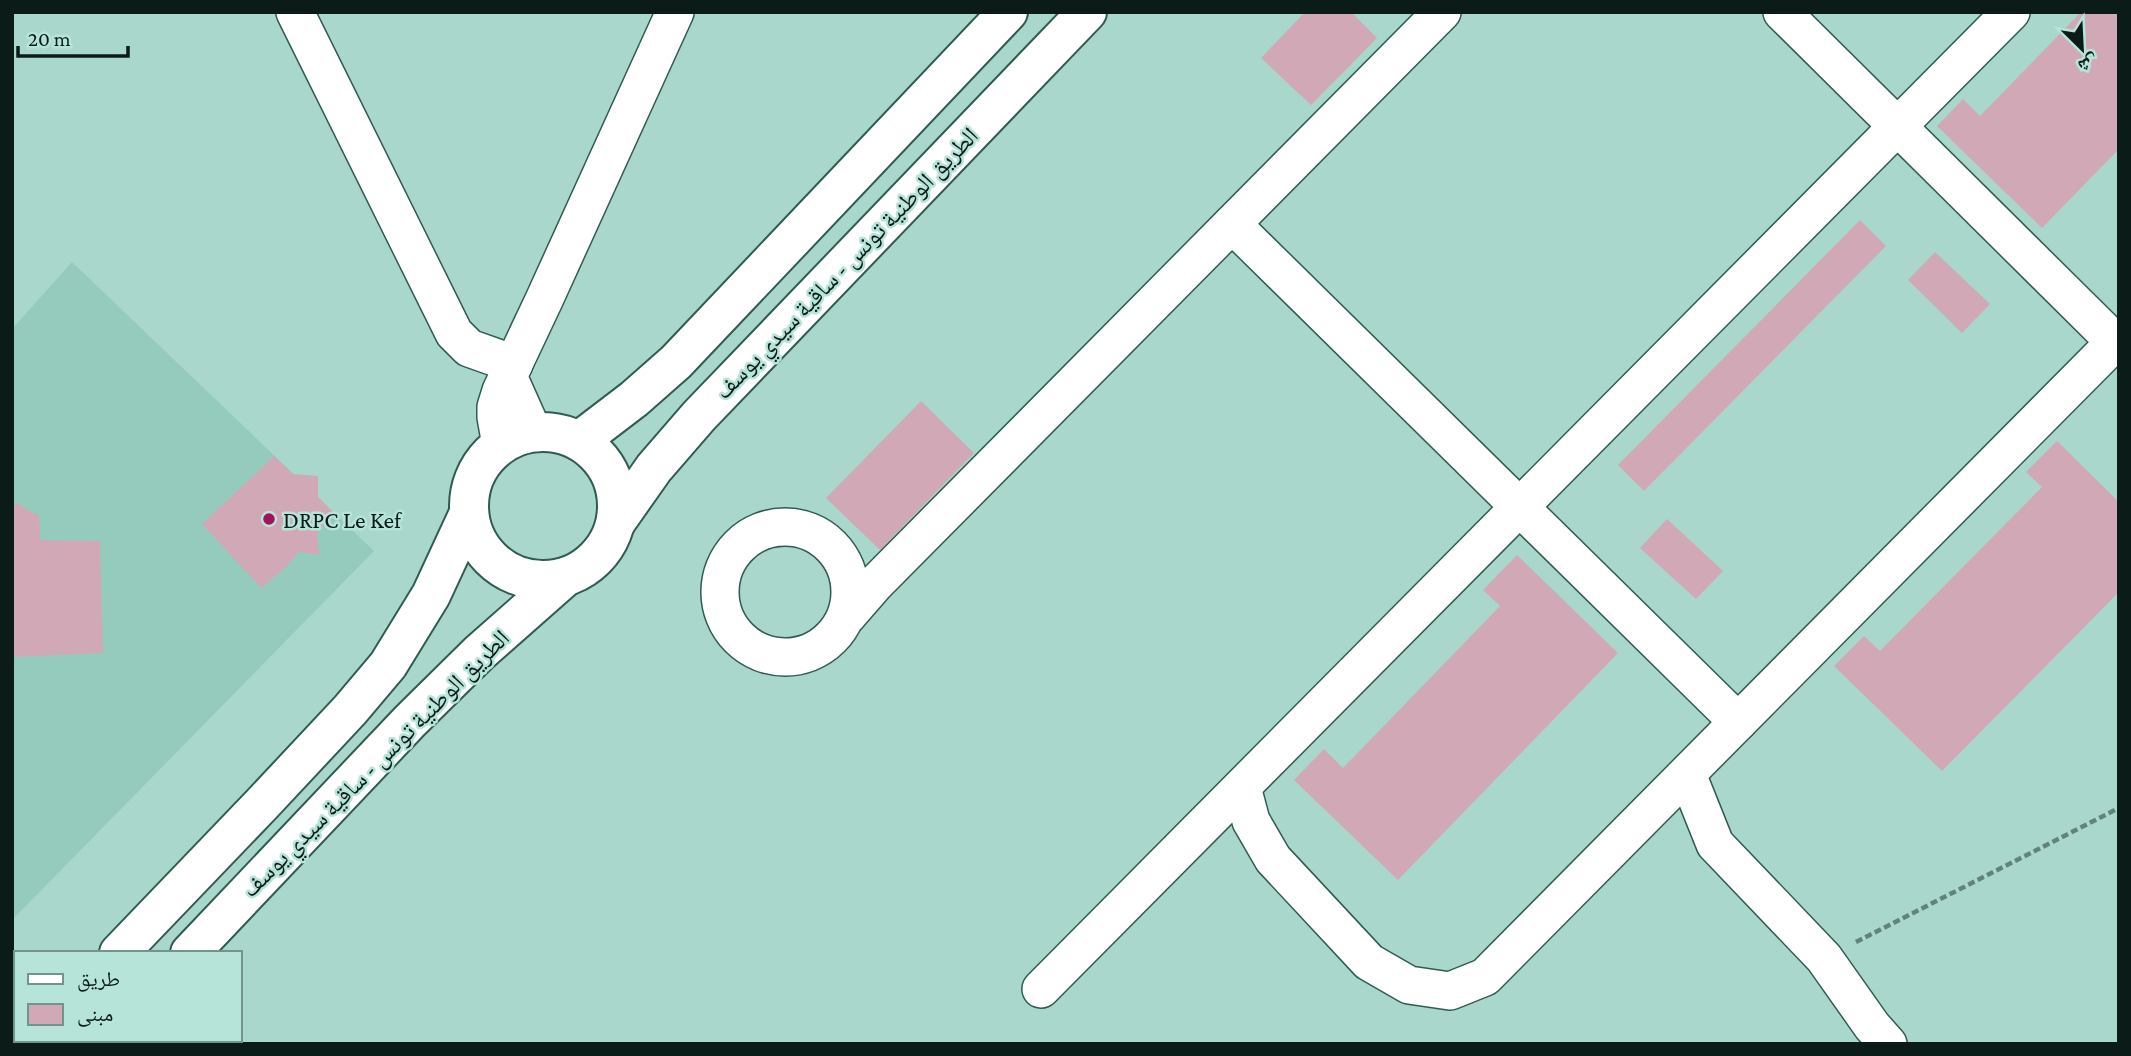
<svg xmlns="http://www.w3.org/2000/svg" width="2131" height="1056" font-family="'Crimson Pro','Noto Naskh Arabic',serif">
	<rect width="100%" height="100%" fill="#a9d7cb"/>
	<polygon fill="#95cbbd" points="72,262 374,551 12,920 12,329"/>
	<g fill="#d1a9b6">
		<polygon points="1305,12 1351,12 1377,38 1311,105 1261,58"/>
		<polygon points="2081,12 2119,12 2119,149 2042,228 1937,126 1963,99 1980,116"/>
		<polygon points="1860,220 1886,246 1644,491 1618,465"/>
		<polygon points="1935,252 1990,304 1962,333 1908,280"/>
		<polygon points="921,401 974,453 880,550 826,498"/>
		<polygon points="2057,441 2119,502 2119,592 1942,771 1834,666 1864,636 1880,651 2042,487 2026,472"/>
		<polygon points="274,456 293,474 318,476 318,497 336,515 317,532 319,555 299,552 285,568 261,588 202,524"/>
		<polygon points="18,503 32,513 39,515 40,540 100,541 103,653 12,657 12,508"/>
		<polygon points="1667,519 1723,571 1696,599 1640,548"/>
		<polygon points="1517,555 1618,653 1398,880 1294,780 1324,749 1343,768 1500,606 1483,590"/>
	</g>
	<g fill="none" stroke-linecap="round" stroke-linejoin="round">
		<g stroke="#315b52" stroke-width="40">
			<g id="minor">
				<polyline points="295,12 454,333 469,348 514,364"/>
				<polyline points="1782,12 2115,342"/>
				<polyline points="1232,224 1738,722"/>
				<polyline points="508,376 533,432"/>
				<polyline points="501,445 496,417 496,407 501,391 544,300 675,12"/>
				<circle cx="785" cy="592" r="65"/>
				<polyline points="847,616 874,585 1442,12"/>
				<polyline points="1687,774 1715,844 1824,958 1872,1026 1888,1044"/>
				<polyline points="1242,787 1251,821 1273,859 1369,962 1409,985 1450,991 1485,977 2119,338"/>
				<polyline points="1041,989 2011,12"/>
			</g>
		</g>
		<g stroke="#315b52" stroke-width="42">
			<g id="major">
				<circle cx="543" cy="506" r="74"/>
				<polyline points="579,441 634,399 676,362 1008,12"/>
				<polyline points="616,522 654,468 699,416 1087,12"/>
				<polyline points="119,953 262,804 350,710 388,665 431,595 469,513"/>
				<polyline points="190,953 410,721 479,653 564,578"/>
				<polyline points="34,1044 37,1040"/>
				<polyline points="103,1044 107,1040"/>
			</g>
		</g>
		<polyline stroke="#62837a" stroke-width="4.5" stroke-dasharray="7 3.5" stroke-linecap="butt" points="1856,942 2119,808"/>
		<use href="#minor" stroke="#fff" stroke-width="37"/>
		<use href="#major" stroke="#fff" stroke-width="38"/>
	</g>
	<circle fill="#a1145c" stroke="#b6e4d8" stroke-width="2.5" cx="269" cy="519" r="7"/>
	<g text-anchor="middle" dominant-baseline="central" stroke-width="5" stroke-linejoin="round" paint-order="stroke">
		<g font-size="24" fill="#0b1c18" stroke="#b6e4d8">
			<text transform="translate(846 263) rotate(-46)">الطريق الوطنية تونس - ساقية سيدي يوسف</text>
			<text transform="translate(375 763) rotate(-45)">الطريق الوطنية تونس - ساقية سيدي يوسف</text>
		</g>
		<g font-size="24" fill="#0b1c18" stroke="#b6e4d8" text-anchor="start">
			<text x="283" y="519">DRPC Le Kef</text>
		</g>
	</g>
	<rect width="2131" height="1056" fill="none" stroke="#0b1c18" stroke-width="28"/>
	<rect x="14" y="951" width="228" height="91" fill="#b6e4d8" stroke="#72948b" stroke-width="2"/>
	<rect x="28" y="974" width="35" height="10" fill="#ffffff" stroke="#72948b" stroke-width="2"/>
	<text x="77" y="986" font-size="21" fill="#0b1c18">طريق</text>
	<rect x="28" y="1004" width="35" height="21" fill="#d1a9b6" stroke="#72948b" stroke-width="2"/>
	<text x="77" y="1021" font-size="21" fill="#0b1c18">مبنى</text>
	<g transform="translate(2082 49) rotate(156)" stroke="#b6e4d8" stroke-width="5" paint-order="stroke">
	<path d="M0-5L12 26L0 18L-12 26Z" fill="#0b1c18"/>
	<text y="-10" font-size="19" font-weight="bold" text-anchor="middle" fill="#0b1c18">ش</text>
	</g>
	<path d="M18 46v10h110v-10" fill="none" stroke="#0b1c18" stroke-width="3.5"/>
	<text x="28" y="46" font-size="21" fill="#0b1c18" stroke="#b6e4d8" stroke-width="5" paint-order="stroke">20 m</text>
</svg>
